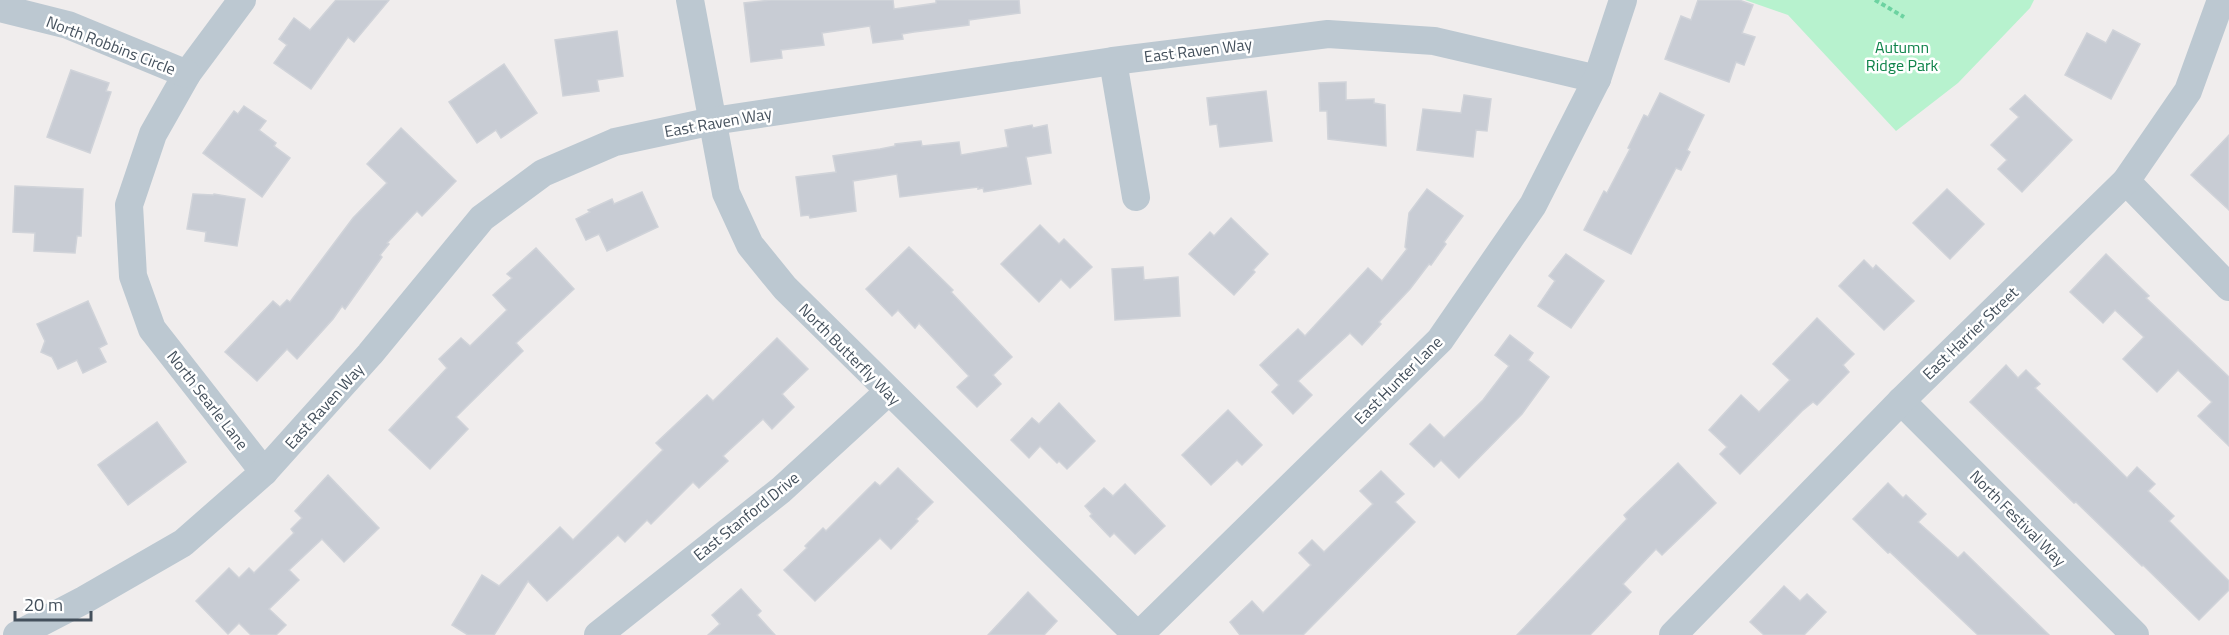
<svg xmlns="http://www.w3.org/2000/svg" width="2229" height="635" font-family="'Titillium Web',sans-serif">
	<rect width="100%" height="100%" fill="#f0eded"/>
	<polygon fill="#b7f2ce" points="1745,0 2034,0 2030,8 1958,83 1896,131 1788,15"/>
	<g fill="#c8ccd4" stroke="#d0d3d9" stroke-width="1.5">
		<polygon points="336,0 389,0 354,42 348,37 311,89 274,63 287,45 279,39 294,18 310,30"/>
		<polygon points="771,0 893,0 894,9 936,3 936,0 1019,0 1020,13 969,20 969,25 914,32 902,34 903,39 873,43 870,26 822,33 824,45 781,50 782,58 751,62 744,3"/>
		<polygon points="1698,0 1739,0 1753,5 1742,33 1755,37 1744,65 1736,62 1729,82 1665,59 1681,16 1691,20"/>
		<polygon points="2113,30 2140,44 2111,99 2065,75 2087,33 2106,43"/>
		<polygon points="617,31 623,76 597,80 599,91 563,96 555,40"/>
		<polygon points="504,64 537,113 501,138 496,130 477,143 449,102"/>
		<polygon points="71,70 109,83 106,91 111,92 90,153 47,137"/>
		<polygon points="1346,82 1346,100 1374,99 1374,103 1385,105 1386,146 1328,139 1327,111 1320,111 1319,83"/>
		<polygon points="1266,91 1272,141 1220,147 1217,124 1210,125 1207,98"/>
		<polygon points="1660,93 1704,115 1687,150 1690,152 1681,170 1676,168 1631,254 1584,230 1604,191 1607,193 1630,149 1628,148 1644,115 1648,117"/>
		<polygon points="1464,95 1491,99 1487,131 1476,130 1473,157 1417,150 1423,109 1461,113"/>
		<polygon points="2025,95 2072,140 2022,192 1998,169 2007,160 1991,145 2019,117 2010,109"/>
		<polygon points="244,106 266,121 259,130 276,143 274,146 290,158 262,197 203,153 234,111 238,114"/>
		<polygon points="1032,125 1033,128 1047,125 1051,153 1026,157 1031,184 984,192 983,188 978,189 978,187 900,197 897,174 853,181 856,211 810,218 809,215 801,216 796,177 836,172 833,156 880,149 895,146 895,144 921,141 922,146 959,142 961,155 1008,147 1005,130"/>
		<polygon points="401,128 456,181 422,216 417,211 387,243 389,244 380,255 382,257 345,309 342,306 333,319 297,359 287,349 257,381 225,352 273,301 280,307 287,300 290,302 353,218 387,183 367,164"/>
		<polygon points="2229,135 2229,210 2191,175"/>
		<polygon points="15,186 83,189 81,236 77,236 75,253 34,251 35,233 13,232"/>
		<polygon points="1427,189 1463,216 1444,242 1446,244 1431,265 1429,264 1410,289 1379,322 1381,324 1362,345 1350,333 1298,381 1312,395 1293,414 1272,392 1279,385 1260,365 1298,329 1305,336 1368,268 1382,281 1407,249 1405,247 1409,213"/>
		<polygon points="1947,189 1984,224 1950,259 1913,223"/>
		<polygon points="642,192 658,227 607,251 599,234 586,240 576,219 590,212 588,210 612,199 614,204"/>
		<polygon points="193,194 213,195 214,194 245,199 237,246 205,241 206,232 187,229"/>
		<polygon points="1231,218 1268,254 1253,270 1255,272 1234,295 1189,254 1210,232 1214,236"/>
		<polygon points="1040,225 1059,244 1064,239 1092,267 1070,288 1061,279 1039,302 1001,264"/>
		<polygon points="909,247 953,290 951,292 1012,357 993,375 1001,384 977,407 957,387 969,376 919,323 915,328 898,310 892,316 866,289"/>
		<polygon points="536,248 574,289 516,343 523,351 456,417 468,429 430,469 389,430 447,368 439,359 461,338 470,346 507,310 493,295 512,278 507,274"/>
		<polygon points="1566,254 1604,281 1571,328 1538,306 1555,281 1549,276"/>
		<polygon points="2106,254 2149,296 2146,298 2229,377 2229,446 2198,416 2212,402 2178,370 2157,392 2123,359 2144,337 2115,310 2103,323 2070,292"/>
		<polygon points="1864,260 1873,269 1876,265 1914,301 1884,330 1839,286"/>
		<polygon points="1143,267 1144,280 1178,277 1180,316 1115,320 1112,269"/>
		<polygon points="88,301 107,344 99,348 106,362 83,373 77,360 58,369 52,357 41,352 45,341 37,324"/>
		<polygon points="1817,318 1854,354 1843,365 1849,372 1817,405 1813,402 1802,411 1740,474 1720,454 1727,447 1709,430 1741,395 1759,412 1790,380 1773,364"/>
		<polygon points="1510,335 1533,353 1528,360 1549,377 1522,414 1459,478 1441,460 1434,467 1410,444 1430,424 1444,438 1483,400 1509,366 1495,355"/>
		<polygon points="777,338 808,369 782,394 794,407 772,429 763,419 723,456 728,461 699,488 693,482 651,524 647,520 625,542 618,535 547,601 528,581 494,635 468,635 452,625 482,575 499,586 560,527 573,540 663,450 656,443 707,395 713,401"/>
		<polygon points="2006,365 2018,378 2026,370 2040,384 2035,388 2127,478 2137,467 2155,484 2148,491 2174,516 2169,521 2229,581 2229,590 2199,620 2143,565 2142,566 2076,502 2074,503 1970,402"/>
		<polygon points="1059,403 1095,441 1067,469 1059,461 1057,463 1040,446 1029,458 1011,440 1032,418 1039,424"/>
		<polygon points="1228,410 1262,445 1242,465 1237,460 1211,485 1182,455"/>
		<polygon points="157,422 186,462 128,505 98,465"/>
		<polygon points="1678,463 1716,503 1662,555 1656,549 1623,584 1631,592 1590,635 1517,635 1627,519 1624,515"/>
		<polygon points="898,468 933,502 916,519 918,521 891,549 880,538 815,601 784,570 807,548 805,546 823,528 826,531 875,482 880,486"/>
		<polygon points="1381,471 1404,494 1395,502 1415,522 1303,635 1240,635 1230,622 1252,601 1263,613 1311,565 1299,553 1312,540 1324,552 1373,504 1360,491"/>
		<polygon points="328,475 379,528 344,562 322,539 289,570 299,580 269,609 286,625 276,635 251,635 239,623 228,634 196,601 229,568 239,578 249,568 254,573 294,533 291,529 302,518 295,511"/>
		<polygon points="1888,483 1903,498 1906,495 1926,514 1918,522 1958,558 1964,552 2049,635 1978,635 1890,552 1888,553 1853,519"/>
		<polygon points="1125,484 1165,526 1135,554 1114,533 1110,537 1090,516 1092,514 1085,506 1104,488 1113,496"/>
		<polygon points="1784,586 1800,601 1807,594 1826,612 1804,635 1764,635 1750,622"/>
		<polygon points="741,589 761,611 757,615 775,635 708,635 720,624 712,615"/>
		<polygon points="1028,592 1057,621 1044,635 988,635"/>
	</g>
	<g fill="none" stroke-linecap="round" stroke-linejoin="round">
		<polyline stroke="#6cd3a1" stroke-width="4" stroke-dasharray="4.5 3" stroke-linecap="butt" points="1875,0 1904,17"/>
		<g stroke="#bcc8d1" stroke-width="28">
			<polyline points="242,0 187,74 153,134 129,205 133,276 152,329 264,472"/>
			<polyline points="690,0 726,193 750,245 785,288 1137,635"/>
			<polyline points="0,8 68,25 187,74"/>
			<polyline points="1113,61 1136,197"/>
			<polyline points="2126,181 2229,287"/>
			<polyline points="1901,401 2135,635"/>
			<polyline points="17,635 84,600 183,543 264,472 370,354 482,218 543,173 615,142 713,121 1113,61 1328,34 1434,41 1597,79"/>
			<polyline points="598,635 781,490 888,392"/>
			<polyline points="1139,635 1440,340 1533,205 1597,79 1623,0"/>
			<polyline points="1673,635 1901,401 2126,181 2188,91 2221,0"/>
		</g>
	</g>
	<g text-anchor="middle" dominant-baseline="central" stroke-width="5" stroke-linejoin="round" paint-order="stroke">
		<g font-size="16" fill="#44505c" stroke="#fff">
			<text transform="translate(111 45) rotate(21)">North Robbins Circle</text>
			<text transform="translate(1198 50) rotate(-7)">East Raven Way</text>
			<text transform="translate(718 122) rotate(-10)">East Raven Way</text>
			<text transform="translate(1970 333) rotate(-44)">East Harrier Street</text>
			<text transform="translate(850 354) rotate(45)">North Butterfly Way</text>
			<text transform="translate(1398 380) rotate(-45)">East Hunter Lane</text>
			<text transform="translate(208 400) rotate(52)">North Searle Lane</text>
			<text transform="translate(324 406) rotate(-48)">East Raven Way</text>
			<text transform="translate(746 516) rotate(-39)">East Stanford Drive</text>
			<text transform="translate(2018 518) rotate(45)">North Festival Way</text>
		</g>
		<g font-size="16" fill="#0f834a" stroke="#fff">
			<text x="1902" y="47">Autumn<tspan x="1902" dy="18">Ridge Park</tspan></text>
		</g>
	</g>
	<path d="M15 611v9h76v-9" fill="none" stroke="#44505c" stroke-width="3"/>
	<text x="24" y="611" font-size="18" fill="#44505c" stroke="#ffffff" stroke-width="4.5" paint-order="stroke">20 m</text>
</svg>
